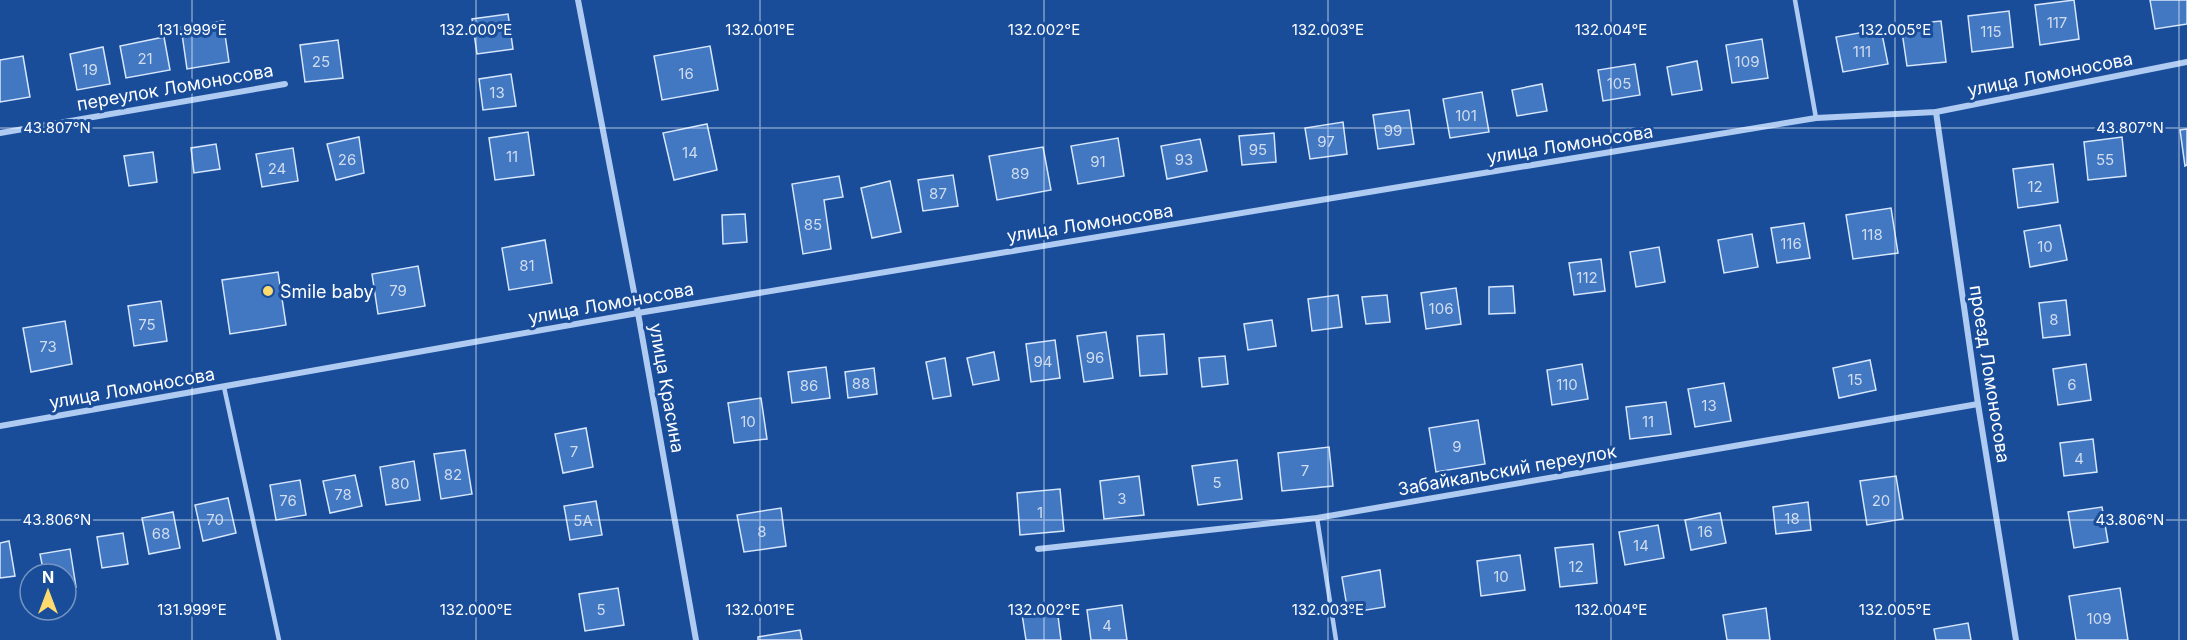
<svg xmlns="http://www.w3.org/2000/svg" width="2187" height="640" font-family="Inter,sans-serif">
	<rect width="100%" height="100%" fill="#194d9a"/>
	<g fill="#4277c1" stroke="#d6e6fc" stroke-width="1.5">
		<polygon points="2074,0 2079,39 2040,45 2035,5"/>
		<polygon points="2150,0 2187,0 2187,24 2155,29"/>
		<polygon points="2009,11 2013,47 1972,52 1968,16"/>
		<polygon points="508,14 513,49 477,54 472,19"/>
		<polygon points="223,21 229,62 187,69 181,27"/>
		<polygon points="1941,21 1946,62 1907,66 1901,25"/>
		<polygon points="1881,29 1888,64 1843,72 1836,37"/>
		<polygon points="164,37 170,70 126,78 120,46"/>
		<polygon points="1762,39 1768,78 1732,83 1726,45"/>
		<polygon points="338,40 343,78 305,82 300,45"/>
		<polygon points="710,46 718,90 662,100 654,56"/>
		<polygon points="103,47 110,84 77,90 70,54"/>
		<polygon points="23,56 30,97 0,102 0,60"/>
		<polygon points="1697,61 1702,90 1672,95 1667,67"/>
		<polygon points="1635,64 1640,95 1603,101 1598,70"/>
		<polygon points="511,74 516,106 483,110 479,79"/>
		<polygon points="1542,84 1547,111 1517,116 1512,90"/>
		<polygon points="1482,92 1489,132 1450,138 1443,99"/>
		<polygon points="1409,110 1414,144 1378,149 1373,115"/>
		<polygon points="1343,122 1347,154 1310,159 1305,128"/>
		<polygon points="707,124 717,170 674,180 663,133"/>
		<polygon points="2187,129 2187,165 2185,166 2180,130"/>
		<polygon points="528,132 534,175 495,180 489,138"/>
		<polygon points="1274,133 1276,162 1242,165 1239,136"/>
		<polygon points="359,137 364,173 336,180 327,144"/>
		<polygon points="2122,137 2126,176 2088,180 2084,142"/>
		<polygon points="1118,138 1124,176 1078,184 1071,146"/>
		<polygon points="1200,139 1207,171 1167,179 1161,146"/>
		<polygon points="216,144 220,169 194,173 191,148"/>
		<polygon points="1043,147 1051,190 997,200 989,156"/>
		<polygon points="293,148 298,181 262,187 256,154"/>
		<polygon points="153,152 157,182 129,186 124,156"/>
		<polygon points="2053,164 2058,202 2018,208 2013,169"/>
		<polygon points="953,175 958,206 923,211 918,180"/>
		<polygon points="839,176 843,197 824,200 831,249 803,254 792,184"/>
		<polygon points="890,181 901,232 872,238 861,188"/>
		<polygon points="1891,208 1898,253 1853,259 1846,215"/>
		<polygon points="745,214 747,242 723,244 722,215"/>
		<polygon points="1804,223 1810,258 1777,263 1771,228"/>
		<polygon points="2060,225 2067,260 2030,267 2024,231"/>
		<polygon points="1752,234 1758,267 1724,273 1718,240"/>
		<polygon points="545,240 552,283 509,290 502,248"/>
		<polygon points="1659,247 1665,282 1636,287 1630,252"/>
		<polygon points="1601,259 1605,291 1574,295 1569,263"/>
		<polygon points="418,266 425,306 378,314 372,274"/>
		<polygon points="278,272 286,325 230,334 222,280"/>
		<polygon points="1513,286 1515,313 1489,314 1489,287"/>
		<polygon points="1456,288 1461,324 1426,329 1421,293"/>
		<polygon points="1338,295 1342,327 1312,331 1308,299"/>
		<polygon points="1387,295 1390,322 1366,324 1362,297"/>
		<polygon points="2066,300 2070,335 2043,338 2039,303"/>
		<polygon points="161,301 167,341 134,346 128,306"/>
		<polygon points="1272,320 1276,346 1248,350 1244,324"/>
		<polygon points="65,321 72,364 31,372 23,328"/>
		<polygon points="1106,332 1113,378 1084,382 1077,336"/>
		<polygon points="1164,334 1167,374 1140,376 1137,336"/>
		<polygon points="1055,340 1060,378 1031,382 1026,344"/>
		<polygon points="994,352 999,380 973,385 967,358"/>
		<polygon points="1225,356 1228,384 1202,387 1199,358"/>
		<polygon points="945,358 951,396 933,399 926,362"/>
		<polygon points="1870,360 1876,390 1839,398 1833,368"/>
		<polygon points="1582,364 1588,399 1552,405 1547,370"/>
		<polygon points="2086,364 2091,400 2058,405 2053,369"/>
		<polygon points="826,367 830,398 792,403 788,372"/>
		<polygon points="874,368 877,394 848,398 845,372"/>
		<polygon points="1724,383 1731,421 1695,427 1688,389"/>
		<polygon points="761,398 767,439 734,443 728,403"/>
		<polygon points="1666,402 1671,434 1630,439 1626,407"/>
		<polygon points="1478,420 1485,464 1436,472 1429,428"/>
		<polygon points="586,428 593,467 563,473 555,434"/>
		<polygon points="2093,439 2097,472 2064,476 2060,443"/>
		<polygon points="1329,447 1333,486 1282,491 1278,453"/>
		<polygon points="465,450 472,494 441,499 434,454"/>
		<polygon points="1237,460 1242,499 1198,505 1192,466"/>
		<polygon points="414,461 420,500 386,505 380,467"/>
		<polygon points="355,475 362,506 330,513 323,481"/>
		<polygon points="1139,476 1144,515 1104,519 1100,481"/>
		<polygon points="1896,476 1903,519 1867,525 1860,481"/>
		<polygon points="300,480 306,515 276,520 270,485"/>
		<polygon points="1060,489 1064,531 1020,535 1017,493"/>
		<polygon points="228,498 236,533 203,541 195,505"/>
		<polygon points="596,501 602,535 570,540 564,506"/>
		<polygon points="1808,502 1811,530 1776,534 1773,507"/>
		<polygon points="2102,507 2108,542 2074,548 2068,512"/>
		<polygon points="781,508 786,546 744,552 737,515"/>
		<polygon points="173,512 180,548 149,554 142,518"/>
		<polygon points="1720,513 1726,543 1691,550 1685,520"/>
		<polygon points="1658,525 1664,558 1625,565 1619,532"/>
		<polygon points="123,533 128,564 102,568 97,537"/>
		<polygon points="9,541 15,576 0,578 0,543"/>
		<polygon points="1593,544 1597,583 1560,587 1555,548"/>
		<polygon points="70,549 76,587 66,588 66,574 44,574 40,554"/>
		<polygon points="1520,555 1525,590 1481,596 1477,561"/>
		<polygon points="1380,570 1385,607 1348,613 1342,577"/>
		<polygon points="618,588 624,625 585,631 579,594"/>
		<polygon points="2120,588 2128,640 2076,640 2069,596"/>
		<polygon points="1122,605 1127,640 1091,640 1087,610"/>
		<polygon points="1057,608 1061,640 1026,640 1022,614"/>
		<polygon points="1766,608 1770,640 1727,640 1723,615"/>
		<polygon points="1968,623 1971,640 1936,640 1934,629"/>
		<polygon points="800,630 802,640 758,640 758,637"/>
	</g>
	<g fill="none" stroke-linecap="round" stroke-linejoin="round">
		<g stroke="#afcbf1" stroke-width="4.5">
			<polyline points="1795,0 1816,118"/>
			<polyline points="224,387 279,640"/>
			<polyline points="1317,518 1336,640"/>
		</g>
		<g stroke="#afcbf1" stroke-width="6">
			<polyline points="578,0 638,313 696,640"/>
			<polyline points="1936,112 1978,404 2016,640"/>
			<polyline points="0,133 285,84"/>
			<polyline points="0,426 638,313 1816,118 1936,112 2187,62"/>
			<polyline points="1038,549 1317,518 1978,404"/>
		</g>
	</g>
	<path fill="none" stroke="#fff" stroke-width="1.5" stroke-opacity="0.45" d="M192 0V640M476 0V640M760 0V640M1044 0V640M1328 0V640M1611 0V640M1895 0V640M2179 0V640M0 128H2187M0 520H2187"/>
	<circle fill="#ffda6f" stroke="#194d9a" stroke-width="2" cx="268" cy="291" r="6"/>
	<g text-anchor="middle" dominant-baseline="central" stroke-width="6" stroke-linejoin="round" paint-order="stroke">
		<g font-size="15" fill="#d0ddf0">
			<text x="2057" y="22">117</text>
			<text x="1991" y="31">115</text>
			<text x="1862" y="51">111</text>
			<text x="145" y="58">21</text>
			<text x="321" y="61">25</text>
			<text x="1747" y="61">109</text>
			<text x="90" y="69">19</text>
			<text x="686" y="73">16</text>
			<text x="1619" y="83">105</text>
			<text x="497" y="92">13</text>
			<text x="1466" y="115">101</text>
			<text x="1393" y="130">99</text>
			<text x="1326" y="141">97</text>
			<text x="1258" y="149">95</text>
			<text x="690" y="152">14</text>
			<text x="512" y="156">11</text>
			<text x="347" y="159">26</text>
			<text x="1184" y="159">93</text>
			<text x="2105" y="159">55</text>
			<text x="1098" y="161">91</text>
			<text x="277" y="168">24</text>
			<text x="1020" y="173">89</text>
			<text x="2035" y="186">12</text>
			<text x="938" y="193">87</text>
			<text x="813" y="224">85</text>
			<text x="1872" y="234">118</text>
			<text x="1791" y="243">116</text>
			<text x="2045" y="246">10</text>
			<text x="527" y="265">81</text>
			<text x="1587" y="277">112</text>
			<text x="398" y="290">79</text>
			<text x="1441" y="308">106</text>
			<text x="2054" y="319">8</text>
			<text x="147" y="324">75</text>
			<text x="48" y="346">73</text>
			<text x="1095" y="357">96</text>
			<text x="1043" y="361">94</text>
			<text x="1855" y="379">15</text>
			<text x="861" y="383">88</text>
			<text x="1567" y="384">110</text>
			<text x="2072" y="384">6</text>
			<text x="809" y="385">86</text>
			<text x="1709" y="405">13</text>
			<text x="748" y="421">10</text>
			<text x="1648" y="421">11</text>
			<text x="1457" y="446">9</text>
			<text x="574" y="451">7</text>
			<text x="2079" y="458">4</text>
			<text x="1305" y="470">7</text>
			<text x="453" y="474">82</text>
			<text x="1217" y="482">5</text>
			<text x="400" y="483">80</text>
			<text x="343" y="494">78</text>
			<text x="1122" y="498">3</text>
			<text x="288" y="500">76</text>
			<text x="1881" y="500">20</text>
			<text x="1040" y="512">1</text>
			<text x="1792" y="518">18</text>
			<text x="215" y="519">70</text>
			<text x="583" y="520">5А</text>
			<text x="762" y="531">8</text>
			<text x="1705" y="531">16</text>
			<text x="161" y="533">68</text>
			<text x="1641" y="545">14</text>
			<text x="1576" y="566">12</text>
			<text x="1501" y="576">10</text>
			<text x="601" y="609">5</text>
			<text x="2099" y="618">109</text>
			<text x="1107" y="625">4</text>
		</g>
		<g font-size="18" fill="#fff" stroke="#194d9a">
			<text transform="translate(2050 74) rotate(-11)">улица Ломоносова</text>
			<text transform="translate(175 87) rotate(-10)">переулок Ломоносова</text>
			<text transform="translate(1570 144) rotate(-9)">улица Ломоносова</text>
			<text transform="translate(1090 223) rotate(-9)">улица Ломоносова</text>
			<text transform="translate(611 303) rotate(-10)">улица Ломоносова</text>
			<text transform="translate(1990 374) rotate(81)">проезд Ломоносова</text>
			<text transform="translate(132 388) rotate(-10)">улица Ломоносова</text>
			<text transform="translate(667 388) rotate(80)">улица Красина</text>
			<text transform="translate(1507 470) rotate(-10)">Забайкальский переулок</text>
		</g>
		<g font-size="18" fill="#fff" stroke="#194d9a" text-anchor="start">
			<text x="280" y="291">Smile baby</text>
		</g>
	</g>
	<g font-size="15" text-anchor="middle" fill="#fff" stroke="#194d9a" stroke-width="6" stroke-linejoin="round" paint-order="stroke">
		<text x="192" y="35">131.999°E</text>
		<text x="476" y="35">132.000°E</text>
		<text x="760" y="35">132.001°E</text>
		<text x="1044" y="35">132.002°E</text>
		<text x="1328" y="35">132.003°E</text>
		<text x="1611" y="35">132.004°E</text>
		<text x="1895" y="35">132.005°E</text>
		<text x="57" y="133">43.807°N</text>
		<text x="2130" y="133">43.807°N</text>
		<text x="57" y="525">43.806°N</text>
		<text x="2130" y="525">43.806°N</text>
		<text x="192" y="615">131.999°E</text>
		<text x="476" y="615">132.000°E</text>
		<text x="760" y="615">132.001°E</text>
		<text x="1044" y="615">132.002°E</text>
		<text x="1328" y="615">132.003°E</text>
		<text x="1611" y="615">132.004°E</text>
		<text x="1895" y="615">132.005°E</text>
	</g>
	<g transform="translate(48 592)"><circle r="28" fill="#194d9a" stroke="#7594c2" stroke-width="1.5"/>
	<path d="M0-4.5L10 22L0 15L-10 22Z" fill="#ffda6f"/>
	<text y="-9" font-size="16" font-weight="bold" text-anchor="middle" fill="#ffffff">N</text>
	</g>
</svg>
